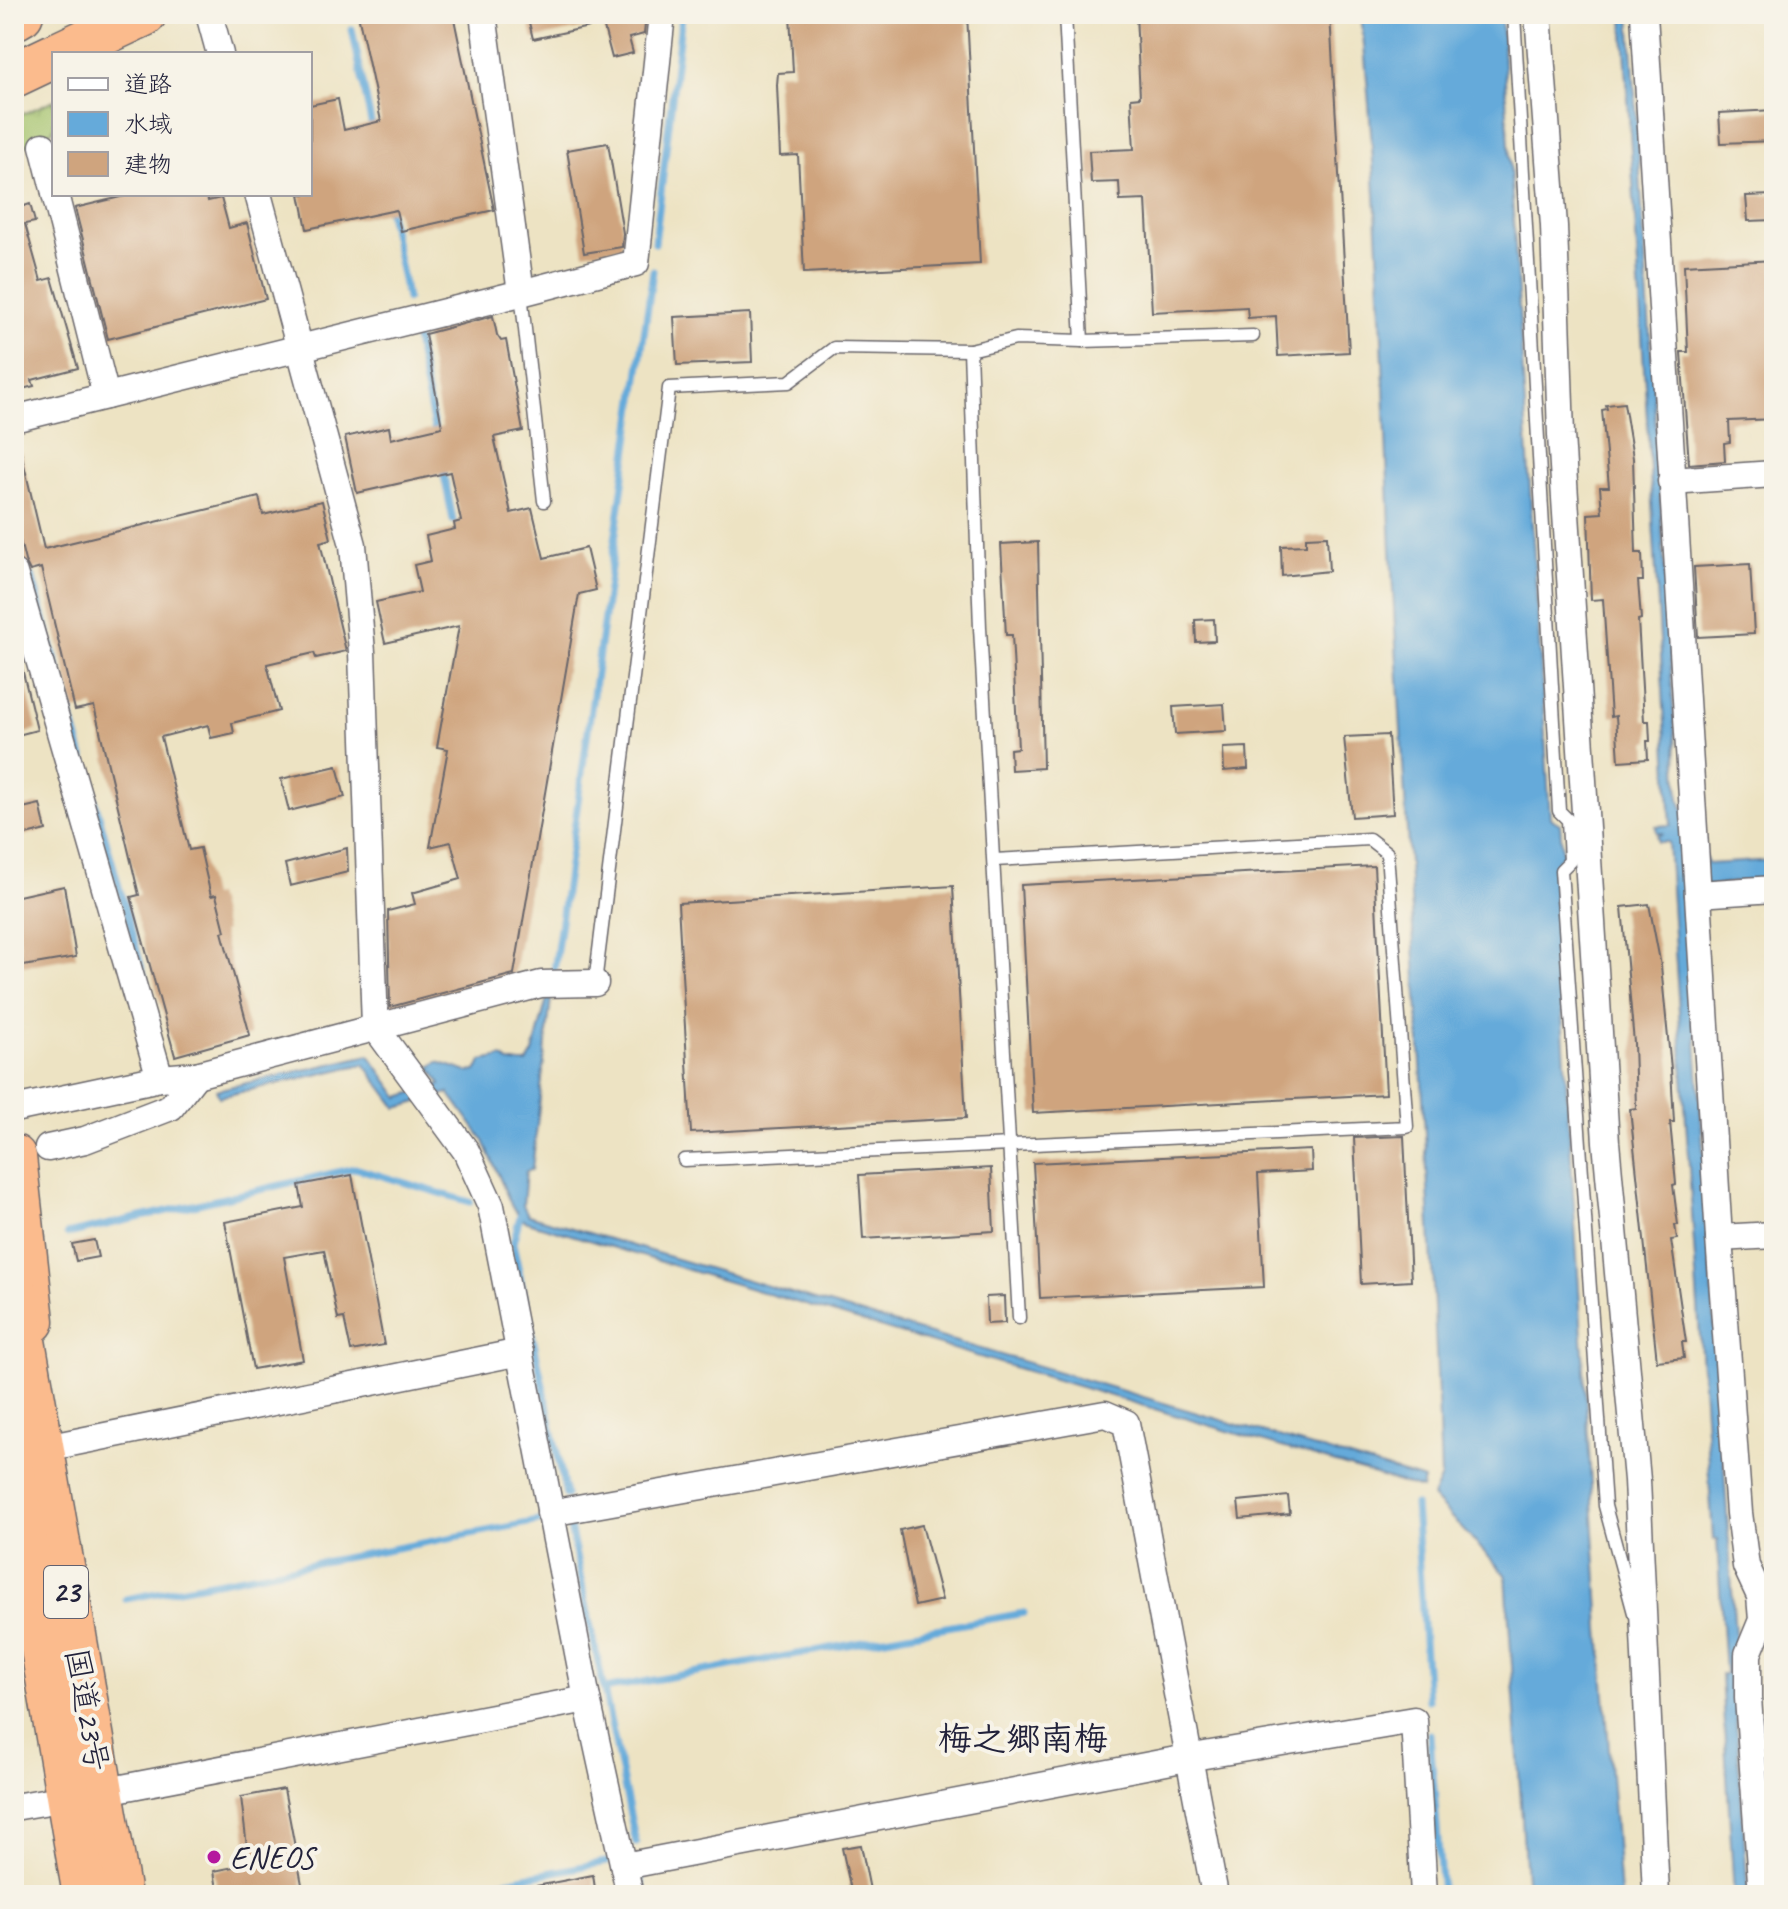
<svg xmlns="http://www.w3.org/2000/svg" width="1788" height="1909" font-family="Caveat,'Klee One',sans-serif">
	<defs>
		<pattern id="grass-tufts" width="24" height="20" patternUnits="userSpaceOnUse" patternTransform="scale(2)"><rect width="24" height="20" fill="#a4c36c"/><path d="M3 7l-1-3M5 7V3M7 7l1-3M15 17l-1-3M17 17v-4M19 17l1-3" fill="none" stroke="#8da75e"/></pattern>
	</defs>
	<rect width="100%" height="100%" fill="#f7f3e8"/>
	<filter id="ink" filterUnits="userSpaceOnUse"><feTurbulence type="fractalNoise" baseFrequency=".0125" numOctaves="2"/><feDisplacementMap in="SourceGraphic" scale="16" xChannelSelector="R" yChannelSelector="G"/><feConvolveMatrix kernelMatrix="1 2 1 2 8 2 1 2 1" color-interpolation-filters="sRGB"/></filter>
	<filter id="wash" filterUnits="userSpaceOnUse"><feTurbulence type="fractalNoise" baseFrequency=".006" numOctaves="4" result="noise"/><feDisplacementMap in="SourceGraphic" scale="32" xChannelSelector="R" yChannelSelector="G"/><feGaussianBlur stdDeviation="1.8" result="paint"/><feColorMatrix in="noise" values="0 0 0 0 0 0 0 0 0 0 0 0 0 0 0 0 0 1.4 0 .05"/><feComposite in="paint" operator="in"/></filter>
	<g filter="url(#wash)">
		<rect width="100%" height="100%" fill="#ede3c3"/>
		<polygon fill="url(#grass-tufts)" stroke="#637254" stroke-width="2" points="54,100 54,130 14,152 14,118"/>
		<g fill="#65aada" stroke="#44668a" stroke-width="2">
			<path d="M1361 14H1501L1550 818 1560 824 1563 858 1553 868 1600 1629 1620 1895H1527L1506 1575 1432 1497 1441 1477C1431 1187 1410 898 1394 609 1383 411 1381 212 1361 14Z"/>
			<polygon points="1623,14 1630,14 1679,799 1708,864 1774,860 1774,877 1686,889 1737,1665 1734,1690 1748,1895 1734,1895 1721,1674 1725,1674 1717,1539 1713,1539 1668,842 1658,842 1657,836 1663,833 1657,833 1656,826 1671,825"/>
			<polygon points="554,971 532,1170 526,1171 523,1205 528,1215 1424,1480 1422,1489 524,1221 512,1207 484,1141 449,1093 397,1108 364,1064 219,1097 216,1090 369,1055 399,1097 441,1084 430,1067 438,1062 468,1072 476,1071 482,1061 502,1057 510,1063 527,1063 533,1053"/>
		</g>
		<g fill="none" stroke-linecap="round" stroke-linejoin="round">
			<g stroke="#65aada" stroke-width="7">
				<polyline points="352,29 373,132"/>
				<polyline points="387,203 407,299"/>
				<polyline points="655,243 682,14"/>
				<polyline points="415,334 436,437"/>
				<polyline points="442,465 453,520"/>
				<polyline points="32,576 146,983"/>
				<polyline points="553,978 653,271"/>
				<polyline points="521,1212 513,1243 566,1495"/>
				<polyline points="67,1234 355,1168 470,1202"/>
				<polyline points="1415,1505 1428,1700"/>
				<polyline points="570,1527 636,1843"/>
				<polyline points="126,1599 539,1521"/>
				<polyline points="604,1689 1024,1613"/>
				<polyline points="1430,1734 1442,1895"/>
				<polyline points="641,1877 644,1895"/>
				<polyline points="431,1895 606,1862"/>
			</g>
		</g>
		<g id="blocks">
			<g fill="#cfa47e">
				<polygon points="358,14 453,14 494,210 401,231 396,210 307,229 300,194 310,194 310,105 338,99 344,130 381,121"/>
				<polygon points="527,14 646,14 644,34 629,38 633,53 612,58 603,24 533,39"/>
				<polygon points="790,14 967,14 980,264 804,273 798,155 780,156 777,85 778,73 793,72"/>
				<polygon points="1136,14 1330,14 1349,352 1278,356 1276,316 1248,318 1247,307 1152,312 1146,200 1120,201 1119,182 1091,183 1089,151 1134,149 1131,98 1140,97"/>
				<polygon points="1774,110 1774,141 1721,143 1719,113"/>
				<polygon points="608,143 623,233 622,247 584,253 567,150"/>
				<polygon points="133,194 206,194 208,201 221,198 229,228 247,223 266,299 108,339 75,208"/>
				<polygon points="1774,195 1774,220 1748,221 1746,196"/>
				<polygon points="20,204 21,207 30,204 35,222 25,224 41,281 52,278 78,368 32,380 34,386 14,391 14,205"/>
				<polygon points="1774,260 1774,419 1729,421 1730,442 1724,443 1725,461 1689,464 1681,352 1688,352 1684,265"/>
				<polygon points="750,313 752,362 677,365 674,317"/>
				<polygon points="493,316 497,335 501,341 506,340 523,431 494,437 511,513 532,508 544,558 586,548 596,590 579,594 514,974 390,1007 388,911 415,904 412,893 461,879 451,842 430,847 448,749 437,747 459,626 385,643 376,602 420,592 414,565 431,561 426,536 455,529 454,523 461,521 450,472 357,493 345,437 389,427 391,439 442,427 425,334"/>
				<polygon points="1624,403 1633,458 1636,553 1642,553 1643,581 1638,581 1641,619 1638,620 1644,721 1649,721 1650,741 1647,741 1648,759 1619,761 1616,716 1611,717 1603,599 1591,600 1588,514 1602,513 1600,487 1609,487 1602,410 1607,409 1606,405"/>
				<polygon points="21,452 44,549 259,497 263,515 322,501 331,539 320,542 346,651 316,658 314,653 267,664 279,711 232,723 234,733 211,738 208,725 161,737 189,850 200,848 211,896 216,895 225,931 222,932 250,1035 175,1056 131,897 139,895 94,706 75,710 41,568 30,571 25,561 14,516 14,453"/>
				<polygon points="1327,536 1329,571 1282,576 1281,546 1306,545 1306,537"/>
				<polygon points="1038,542 1043,768 1011,770 1010,749 1018,748 1012,635 1006,635 1001,544"/>
				<polygon points="1750,564 1754,634 1698,637 1694,567"/>
				<polygon points="1214,619 1215,641 1196,642 1195,620"/>
				<polygon points="14,664 21,664 37,730 14,736"/>
				<polygon points="1224,704 1226,731 1175,734 1173,707"/>
				<polygon points="1388,735 1393,814 1352,817 1344,737"/>
				<polygon points="1247,747 1248,769 1224,771 1223,748"/>
				<polygon points="337,766 345,797 289,811 281,779"/>
				<polygon points="40,804 46,830 14,838 14,810"/>
				<polygon points="347,848 348,872 290,886 285,864"/>
				<polygon points="1374,866 1386,1094 1033,1113 1021,885"/>
				<polygon points="64,886 76,957 23,966 14,897"/>
				<polygon points="953,886 966,1118 691,1133 678,903"/>
				<polygon points="1649,904 1661,966 1671,1069 1674,1122 1670,1122 1676,1184 1673,1185 1678,1225 1675,1225 1677,1239 1671,1240 1686,1342 1682,1342 1684,1358 1657,1361 1630,1109 1636,1108 1634,1043 1622,907"/>
				<polygon points="1404,1136 1411,1281 1361,1284 1354,1138"/>
				<polygon points="1311,1150 1312,1171 1258,1174 1264,1287 1040,1298 1033,1163"/>
				<polygon points="991,1168 994,1231 863,1239 859,1175"/>
				<polygon points="352,1175 384,1345 351,1351 344,1318 338,1319 324,1250 284,1257 303,1360 253,1369 225,1222 303,1207 299,1185"/>
				<polygon points="94,1240 98,1257 76,1261 72,1244"/>
				<polygon points="1004,1296 1005,1323 987,1324 986,1297"/>
				<polygon points="1288,1496 1290,1514 1240,1519 1238,1501"/>
				<polygon points="922,1525 942,1600 915,1606 900,1530"/>
				<polygon points="284,1789 304,1895 218,1895 214,1871 249,1864 241,1797"/>
				<polygon points="861,1845 871,1895 852,1895 842,1848"/>
				<polygon points="593,1875 596,1895 537,1895 536,1886"/>
			</g>
		</g>
	</g>
	<g filter="url(#ink)">
		<use href="#blocks" fill-opacity="0" stroke="#69666b" stroke-width="2"/>
		<g fill="none" stroke-linecap="round" stroke-linejoin="round">
			<g stroke="#69666b" stroke-width="15">
				<g id="lane">
					<polyline points="1065,14 1082,341"/>
					<polyline points="1514,14 1559,811 1568,820 1570,861 1561,870 1605,1506 1634,1613"/>
					<polyline points="521,293 544,501"/>
					<polyline points="970,350 980,628 1019,1318"/>
					<polyline points="595,983 669,388 789,382 834,348 970,350 1016,339 1082,341 1253,336"/>
					<polyline points="684,1160 1407,1127 1387,853 1369,839 994,860"/>
				</g>
			</g>
			<g stroke="#69666b" stroke-width="29">
				<g id="street">
					<polyline points="209,14 220,54"/>
					<polyline points="1538,14 1554,226 1561,435 1606,1142 1637,1480 1656,1895"/>
					<polyline points="1644,14 1719,1238 1739,1513 1746,1566 1760,1596 1762,1620 1748,1654 1748,1698 1762,1895"/>
					<polyline points="43,146 54,189"/>
					<polyline points="55,194 106,396"/>
					<polyline points="258,194 353,545 362,652 375,1027 466,1151 491,1206 587,1699 630,1895"/>
					<polyline points="521,293 636,263 662,14"/>
					<polyline points="14,419 521,293 483,14"/>
					<polyline points="1671,481 1774,474"/>
					<polyline points="14,573 160,1078"/>
					<polyline points="1698,894 1774,889"/>
					<polyline points="14,1109 160,1078 196,1075 541,984 595,983"/>
					<polyline points="48,1148 85,1140 171,1107 196,1075"/>
					<polyline points="1719,1238 1774,1235"/>
					<polyline points="41,1449 520,1352"/>
					<polyline points="550,1513 1105,1414 1126,1423 1215,1895"/>
					<polyline points="101,1792 587,1699"/>
					<polyline points="14,1807 66,1798"/>
					<polyline points="624,1866 1187,1758 1414,1720 1424,1895"/>
				</g>
			</g>
			<g stroke="#69666b" stroke-width="47">
				<g id="highway">
					<polyline points="14,18 21,14"/>
					<polyline points="59,54 144,14"/>
					<polyline points="14,75 54,56"/>
					<polyline points="14,1157 32,1321"/>
					<polyline points="14,1289 119,1895"/>
					<polyline points="14,1479 85,1895"/>
				</g>
			</g>
			<use href="#lane" stroke="#fff" stroke-width="12"/>
			<use href="#street" stroke="#fff" stroke-width="26"/>
			<use href="#highway" stroke="#fbbb8d" stroke-width="44"/>
		</g>
	</g>
	<circle fill="#b5179e" stroke="#f7f3e8" stroke-width="3" cx="214" cy="1857" r="8"/>
	<g text-anchor="middle" dominant-baseline="central" stroke-width="8" stroke-linejoin="round" paint-order="stroke">
		<rect fill="#f7f3e8" stroke="#62616f" stroke-width="2" x="44" y="1566" width="44" height="52" rx="6"/>
		<g font-size="30" font-weight="bold" fill="#22223b">
			<text x="66" y="1592">23</text>
		</g>
		<g font-size="32" fill="#22223b" stroke="#f7f3e8">
			<text transform="translate(87 1710) rotate(80)">国道23号</text>
		</g>
		<g font-size="32" fill="#22223b" stroke="#f7f3e8" text-anchor="start">
			<text x="230" y="1857">ENEOS</text>
		</g>
		<g font-size="34" font-weight="bold" fill="#22223b" stroke="#f7f3e8">
			<text x="1023" y="1738">梅之郷南梅</text>
		</g>
	</g>
	<rect width="1788" height="1909" fill="none" stroke="#f7f3e8" stroke-width="48"/>
	<rect x="52" y="52" width="260" height="144" fill="#f7f3e8" stroke="#a29fa3" stroke-width="2"/>
	<rect x="68" y="78" width="40" height="12" fill="#ffffff" stroke="#a29fa3" stroke-width="2"/>
	<text x="124" y="92" font-size="24" fill="#22223b">道路</text>
	<rect x="68" y="112" width="40" height="24" fill="#65aada" stroke="#a29fa3" stroke-width="2"/>
	<text x="124" y="132" font-size="24" fill="#22223b">水域</text>
	<rect x="68" y="152" width="40" height="24" fill="#cfa47e" stroke="#a29fa3" stroke-width="2"/>
	<text x="124" y="172" font-size="24" fill="#22223b">建物</text>
</svg>
